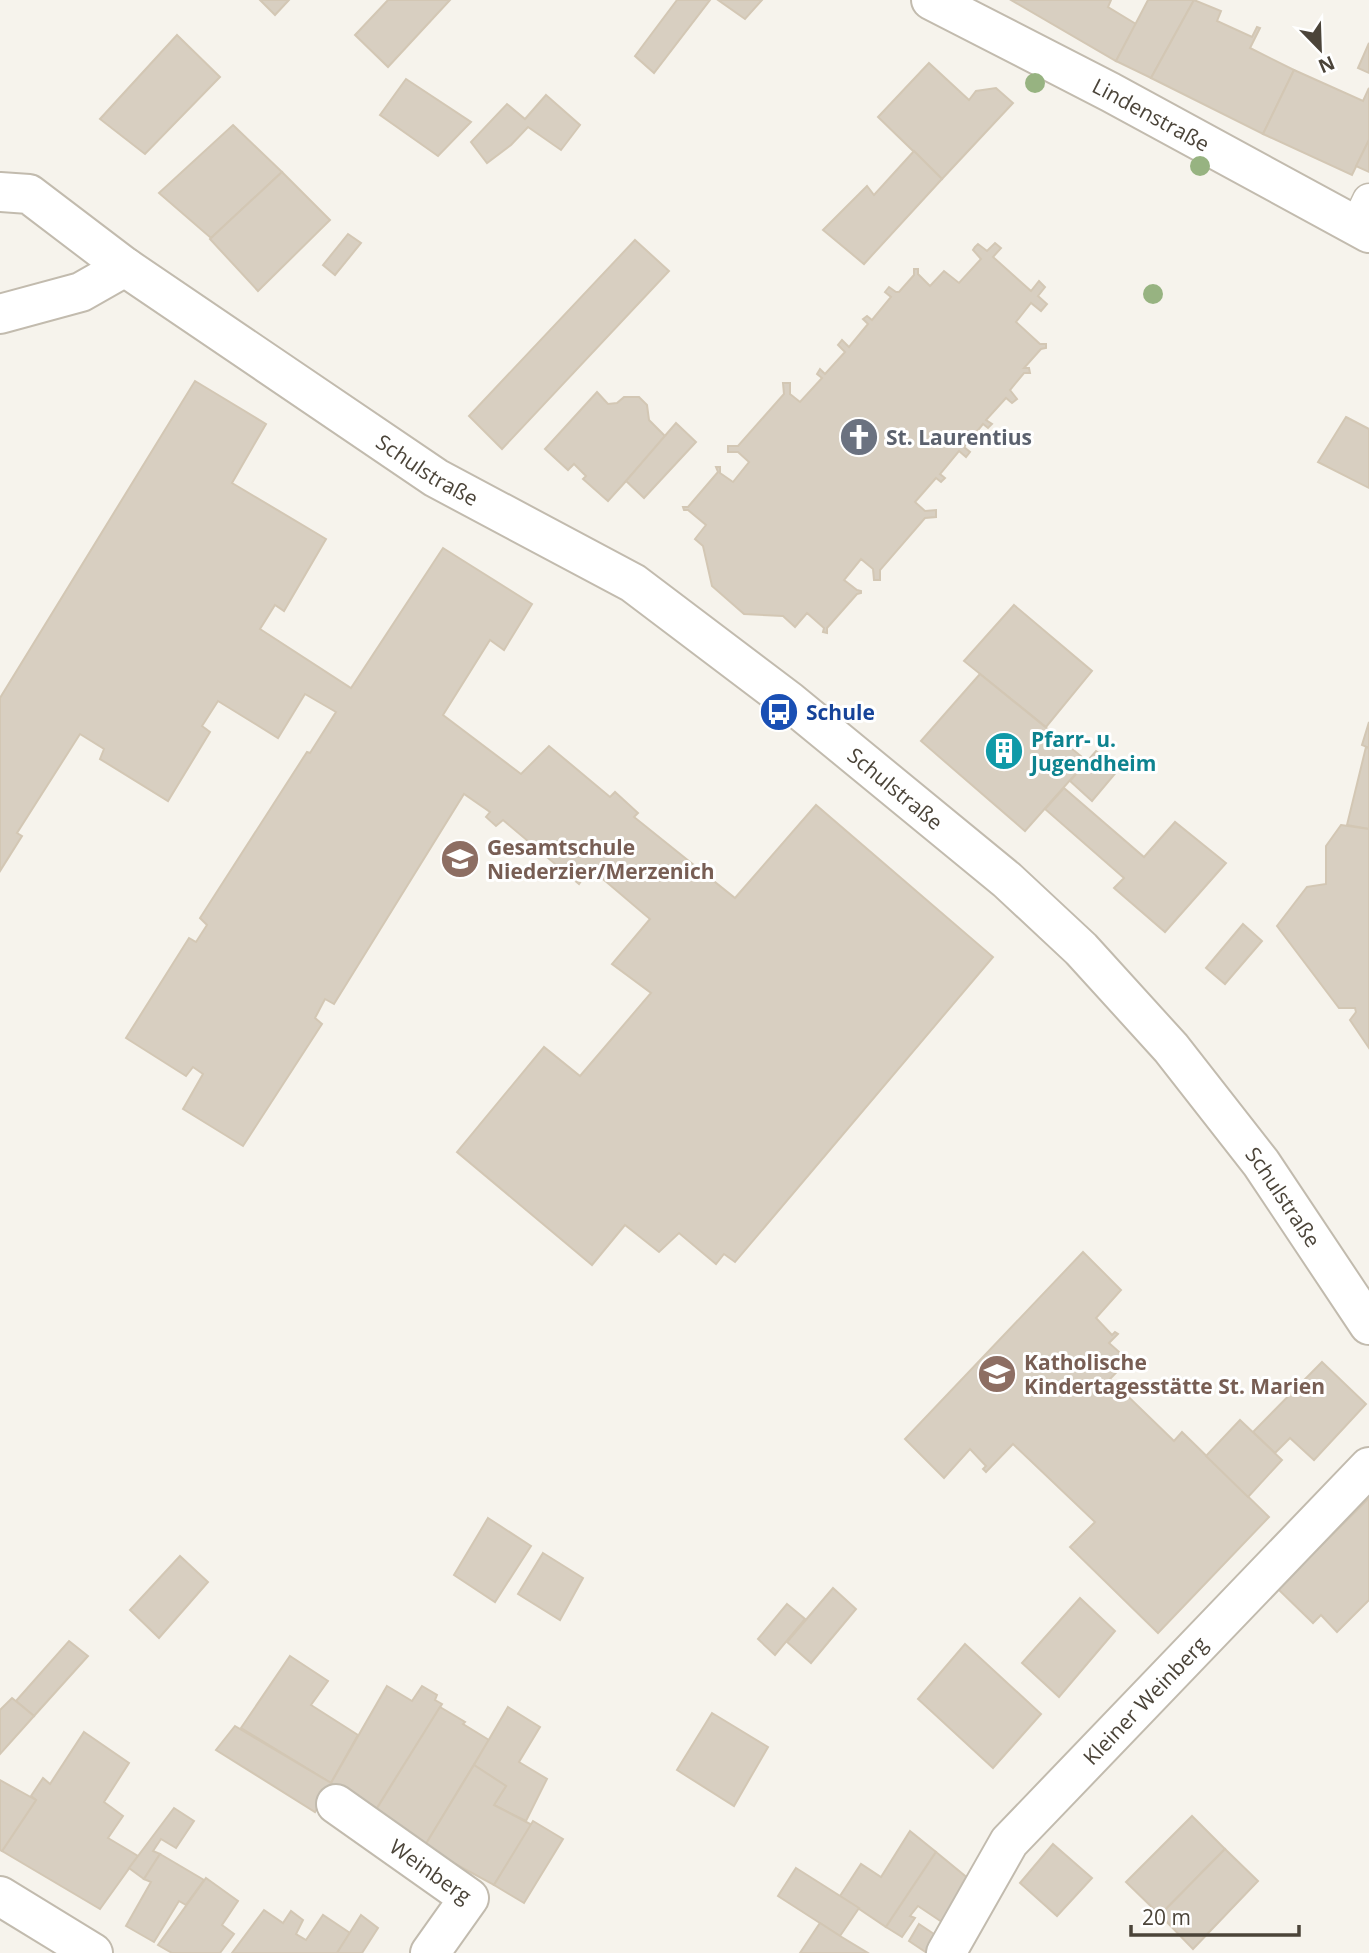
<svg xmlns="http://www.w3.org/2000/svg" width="1369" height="1953" font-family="'Open Sans',sans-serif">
	<rect width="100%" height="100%" fill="#f6f3ec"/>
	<g fill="#d8cfc1" stroke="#d3c7b4" stroke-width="2">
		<polygon points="260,0 289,0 275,15"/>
		<polygon points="388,0 450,0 388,67 355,35"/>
		<polygon points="677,0 710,0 654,73 635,56"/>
		<polygon points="718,0 762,0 745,19"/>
		<polygon points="1011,0 1111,0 1108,7 1136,24 1116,61"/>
		<polygon points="1148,0 1194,0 1151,78 1116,61"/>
		<polygon points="1194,0 1221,11 1217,21 1252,37 1257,27 1260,28 1250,48 1294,70 1263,134 1151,78"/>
		<polygon points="177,35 220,77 145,154 100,119"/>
		<polygon points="1369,43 1369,73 1358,68"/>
		<polygon points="929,63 969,100 976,91 996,88 1013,103 942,179 878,117"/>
		<polygon points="1294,70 1363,101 1369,88 1369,140 1352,175 1263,134"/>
		<polygon points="406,79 471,122 438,156 380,115"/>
		<polygon points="546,95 580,125 561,150 528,127 511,145 487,163 471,142 507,104 525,119"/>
		<polygon points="233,125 282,172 211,238 159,193"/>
		<polygon points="1369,140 1369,172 1356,166"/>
		<polygon points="914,151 942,179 864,264 823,230 867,186 874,195"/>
		<polygon points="282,172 330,220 258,291 210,239"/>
		<polygon points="348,234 361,243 335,275 323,265"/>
		<polygon points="635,240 669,271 502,449 469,416"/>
		<polygon points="995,243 1001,248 993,257 1031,291 1039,281 1045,287 1038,296 1047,304 1041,311 1031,303 1016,322 1040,344 1046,344 1046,348 1041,349 1024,368 1029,368 1030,373 1024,373 1010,390 1017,399 1012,403 1006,398 986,420 992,424 988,428 983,424 964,447 970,452 966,457 959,451 940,474 945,478 941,482 936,478 915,502 925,511 936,510 936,517 925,518 880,570 880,580 874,580 873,569 861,559 844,580 857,590 861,591 861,593 857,594 827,628 827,633 823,632 824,628 807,613 795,627 783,616 744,614 712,586 703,546 695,539 706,525 688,510 684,510 683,507 688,507 718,472 716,467 720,467 720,473 733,482 749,462 738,452 728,452 728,446 738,446 784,394 783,383 790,383 790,394 800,402 822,378 817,374 820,369 825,374 845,352 838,345 842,340 849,347 868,324 863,319 867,316 872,320 891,297 885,292 889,287 896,292 899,292 914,275 914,269 918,269 918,274 930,286 944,271 959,283 981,259 973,250 975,247 978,244 987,251"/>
		<polygon points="195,381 266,424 232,483 326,539 284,611 275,605 260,629 351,688 443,548 532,604 504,650 490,640 443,715 521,774 549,746 610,797 615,792 638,813 634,817 735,898 816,805 993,957 735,1262 724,1254 716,1264 679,1233 659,1252 625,1225 592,1265 457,1152 544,1047 580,1076 651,993 612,964 650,919 590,868 579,884 503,820 496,826 486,817 490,812 464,794 334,1004 325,999 315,1018 322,1024 243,1146 183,1109 203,1074 193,1067 186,1076 126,1038 189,938 196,942 207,925 200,918 307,752 310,753 336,712 305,694 278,738 218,701 202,726 210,732 168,801 100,759 104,749 80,734 17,833 22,836 0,871 0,698"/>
		<polygon points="597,392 608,404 617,403 624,397 639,397 647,405 649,420 666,437 608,501 583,479 586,476 574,464 568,470 545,449"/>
		<polygon points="1346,417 1369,429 1369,488 1318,462"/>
		<polygon points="676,423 696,442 644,498 626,481"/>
		<polygon points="1014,605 1092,671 1046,727 964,661"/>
		<polygon points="980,674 1087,761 1025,831 921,741"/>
		<polygon points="1369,722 1369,748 1362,745"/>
		<polygon points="1366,747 1369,748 1369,829 1347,825"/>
		<polygon points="1096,751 1119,769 1092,801 1070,781"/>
		<polygon points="1064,788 1144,857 1175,822 1226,863 1165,932 1114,888 1124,878 1045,809"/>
		<polygon points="1341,825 1369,829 1369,1048 1350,1020 1356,1012 1355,1008 1339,1008 1277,926 1307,887 1326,884 1326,846"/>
		<polygon points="1243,924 1262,941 1225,984 1206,968"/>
		<polygon points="1083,1252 1121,1290 1096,1318 1112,1335 1115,1332 1118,1334 1109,1343 1128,1360 1110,1379 1174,1441 1182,1432 1269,1517 1158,1633 1070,1547 1095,1522 1013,1444 986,1472 983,1469 986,1466 970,1449 944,1478 905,1439"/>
		<polygon points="1322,1362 1366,1404 1314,1460 1290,1438 1275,1453 1253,1432"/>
		<polygon points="1240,1420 1282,1460 1248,1497 1206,1456"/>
		<polygon points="1369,1498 1369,1600 1337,1632 1321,1615 1313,1623 1278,1589"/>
		<polygon points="488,1518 531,1546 495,1602 454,1575"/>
		<polygon points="543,1553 583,1578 560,1620 518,1594"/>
		<polygon points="180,1556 208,1582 159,1638 130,1610"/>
		<polygon points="833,1588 856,1609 811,1663 787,1642"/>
		<polygon points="1080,1598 1115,1631 1059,1697 1022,1663"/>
		<polygon points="787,1604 805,1619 775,1655 758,1639"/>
		<polygon points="69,1641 88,1656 34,1716 16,1701"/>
		<polygon points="965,1644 1041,1714 993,1768 918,1699"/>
		<polygon points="290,1656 328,1681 311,1705 358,1735 331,1783 241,1728"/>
		<polygon points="387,1686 412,1701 422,1686 437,1695 435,1700 442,1704 374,1813 331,1783"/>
		<polygon points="12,1698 34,1716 0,1754 0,1710"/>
		<polygon points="440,1707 465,1722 463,1724 489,1740 424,1847 374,1813"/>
		<polygon points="508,1707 540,1727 519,1762 547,1779 526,1821 494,1805 506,1786 474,1765"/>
		<polygon points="712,1713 768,1747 734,1806 677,1770"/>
		<polygon points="235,1726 331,1783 315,1812 216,1750"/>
		<polygon points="84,1732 129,1763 104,1802 123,1816 108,1838 138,1856 100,1909 2,1851 36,1800 31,1796 43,1778 50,1784"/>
		<polygon points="474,1765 506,1786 494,1805 532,1825 494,1885 424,1847"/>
		<polygon points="0,1780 36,1800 2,1851 0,1850"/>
		<polygon points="174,1808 194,1821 176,1848 161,1839 153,1851 160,1854 144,1879 129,1868"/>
		<polygon points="1192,1816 1225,1849 1160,1915 1126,1882"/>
		<polygon points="533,1821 563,1839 524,1903 494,1885"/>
		<polygon points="910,1831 936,1852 886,1927 840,1896 861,1864 881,1877"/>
		<polygon points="1053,1844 1092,1878 1057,1916 1020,1883"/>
		<polygon points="1225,1849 1258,1881 1193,1949 1160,1915"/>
		<polygon points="936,1852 975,1884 951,1928 918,1906 910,1916 915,1918 902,1937 886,1927"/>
		<polygon points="160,1854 204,1880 186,1905 179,1901 154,1942 126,1926 151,1882 144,1879"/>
		<polygon points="796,1868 859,1908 840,1936 778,1896"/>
		<polygon points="206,1878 238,1901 222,1925 234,1934 220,1953 172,1953 158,1945"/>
		<polygon points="264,1910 283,1923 291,1911 303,1920 296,1934 306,1940 323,1915 350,1933 337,1953 232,1953"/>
		<polygon points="361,1915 378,1928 362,1953 337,1953"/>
		<polygon points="820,1923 840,1936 868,1953 800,1953"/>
		<polygon points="919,1924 943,1940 936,1953 927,1953 909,1941"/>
	</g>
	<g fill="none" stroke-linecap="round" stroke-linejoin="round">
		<g stroke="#c2bbae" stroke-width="35">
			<polyline id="lane" points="1356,227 1369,200"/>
		</g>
		<g stroke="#c2bbae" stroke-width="42">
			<g id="street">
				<path id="s1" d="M931 0 1110 92 1369 233"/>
				<path id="s2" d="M0 192 29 194 125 267 436 478 633 583 789 701 1007 880 1081 949 1171 1048 1261 1163 1369 1325"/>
				<polyline points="0,314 81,292 125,267"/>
				<path id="s3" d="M336 1804 469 1898 430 1953"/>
				<polyline points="0,1896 93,1953"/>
				<path id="s4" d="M946 1953 1009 1842 1369 1467"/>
			</g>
		</g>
		<use href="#lane" stroke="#fff" stroke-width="32"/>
		<use href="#street" stroke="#fff" stroke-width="38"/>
	</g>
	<g fill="#97b381">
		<circle cx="1035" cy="83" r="10"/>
		<circle cx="1200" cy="166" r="10"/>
		<circle cx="1153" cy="294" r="10"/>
	</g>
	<defs>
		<g id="church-disc" transform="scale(2.0125)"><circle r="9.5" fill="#6b7280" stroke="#fff"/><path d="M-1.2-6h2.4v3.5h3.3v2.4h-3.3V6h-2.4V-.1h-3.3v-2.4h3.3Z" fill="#fff"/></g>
		<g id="bus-disc" transform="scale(2.0125)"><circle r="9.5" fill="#1a4fb4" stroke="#fff"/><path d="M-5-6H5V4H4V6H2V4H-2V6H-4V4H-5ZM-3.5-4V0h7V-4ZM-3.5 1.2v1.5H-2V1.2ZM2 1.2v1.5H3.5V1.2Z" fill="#fff"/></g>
		<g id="building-disc" transform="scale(2.0125)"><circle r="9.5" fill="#0f9aa8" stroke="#fff"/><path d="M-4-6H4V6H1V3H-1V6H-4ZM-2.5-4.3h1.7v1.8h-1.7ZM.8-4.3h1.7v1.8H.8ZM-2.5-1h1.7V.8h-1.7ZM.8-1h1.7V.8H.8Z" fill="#fff"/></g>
		<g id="school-disc" transform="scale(2.0125)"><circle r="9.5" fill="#8d6e63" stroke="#fff"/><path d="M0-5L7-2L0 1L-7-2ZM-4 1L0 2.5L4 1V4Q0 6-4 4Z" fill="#fff"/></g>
	</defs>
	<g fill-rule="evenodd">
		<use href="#church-disc" x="859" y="437"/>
		<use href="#bus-disc" x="779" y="712"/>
		<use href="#building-disc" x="1004" y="751"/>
		<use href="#school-disc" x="460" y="859"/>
		<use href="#school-disc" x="997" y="1374"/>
	</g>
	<g text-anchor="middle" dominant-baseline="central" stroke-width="6" stroke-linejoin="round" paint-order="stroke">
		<g font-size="21" fill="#4b4439" stroke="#fff">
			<text stroke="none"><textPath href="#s1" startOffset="248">Lindenstraße</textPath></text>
			<text stroke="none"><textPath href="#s2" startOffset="514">Schulstraße</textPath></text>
			<text stroke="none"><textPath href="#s2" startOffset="1082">Schulstraße</textPath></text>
			<text stroke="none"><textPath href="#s2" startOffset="1648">Schulstraße</textPath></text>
			<text stroke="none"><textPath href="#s4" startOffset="324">Kleiner Weinberg</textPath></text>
			<text stroke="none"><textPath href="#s3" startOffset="116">Weinberg</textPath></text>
		</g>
		<g font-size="21" font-weight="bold" fill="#5b616d" stroke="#fff" text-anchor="start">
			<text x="886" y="437">St. Laurentius</text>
		</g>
		<g font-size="21" font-weight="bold" fill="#164399" stroke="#fff" text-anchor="start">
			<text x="806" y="712">Schule</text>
		</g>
		<g font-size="21" font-weight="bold" fill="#0d838f" stroke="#fff" text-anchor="start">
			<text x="1031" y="739">Pfarr- u.<tspan x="1031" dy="24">Jugendheim</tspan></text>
		</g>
		<g font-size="21" font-weight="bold" fill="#785e54" stroke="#fff" text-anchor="start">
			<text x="487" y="847">Gesamtschule<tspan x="487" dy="24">Niederzier/Merzenich</tspan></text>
			<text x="1024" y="1362">Katholische<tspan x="1024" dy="24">Kindertagesstätte St. Marien</tspan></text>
		</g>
	</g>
	<g transform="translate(1320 49) rotate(157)" stroke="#ffffff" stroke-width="5" paint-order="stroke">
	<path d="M0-5L12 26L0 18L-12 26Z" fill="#4b4439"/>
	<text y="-10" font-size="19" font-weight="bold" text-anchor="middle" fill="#4b4439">N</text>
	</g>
	<path d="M1131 1925v10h168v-10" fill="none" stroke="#4b4439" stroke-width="3.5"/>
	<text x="1142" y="1925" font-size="21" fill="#4b4439" stroke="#ffffff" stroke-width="5" paint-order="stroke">20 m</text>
</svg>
